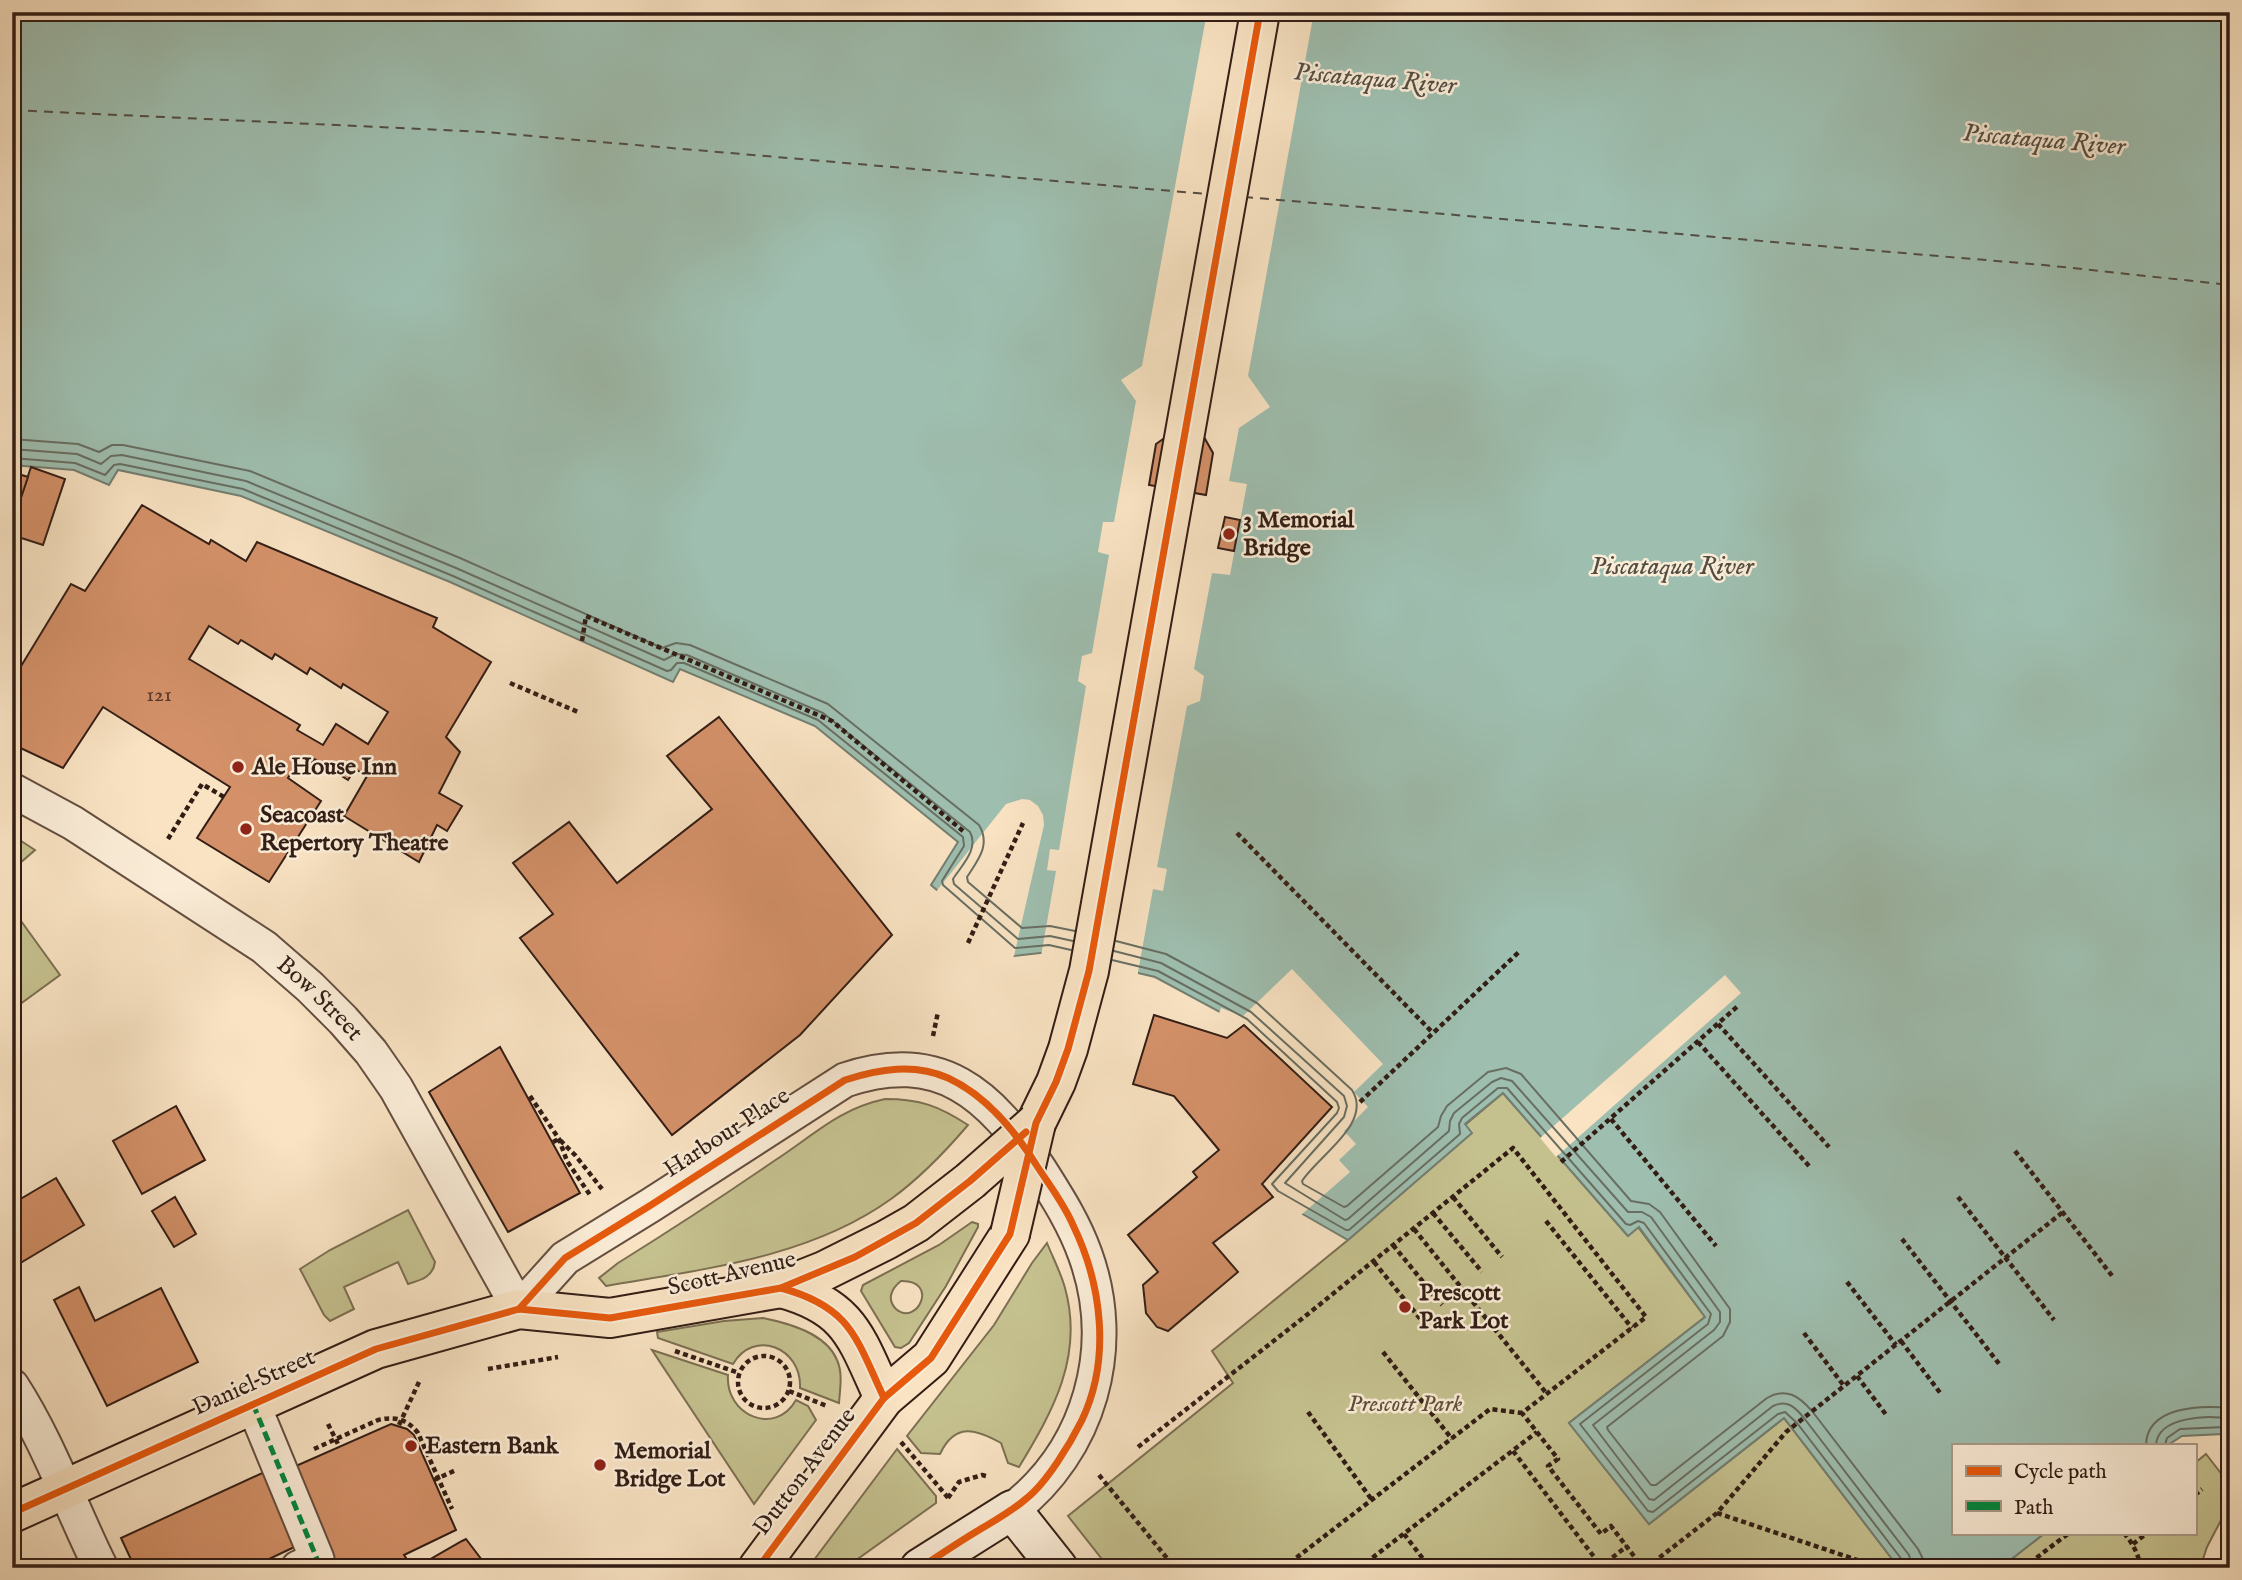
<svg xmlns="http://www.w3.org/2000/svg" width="2242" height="1580" font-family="'IM FELL English',serif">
	<rect width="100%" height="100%" fill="#f9e3c3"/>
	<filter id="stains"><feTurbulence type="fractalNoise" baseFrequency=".00286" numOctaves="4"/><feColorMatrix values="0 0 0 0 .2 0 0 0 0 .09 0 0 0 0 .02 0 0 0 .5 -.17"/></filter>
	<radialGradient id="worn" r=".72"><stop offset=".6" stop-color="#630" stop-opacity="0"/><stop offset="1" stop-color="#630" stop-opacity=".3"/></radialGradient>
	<g fill="#c5c18f" stroke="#7c6f52" stroke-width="2" fill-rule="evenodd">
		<polygon points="12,835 35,850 12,870"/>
		<polygon points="16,914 60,975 12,1010 12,919"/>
		<polygon points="1503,1093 1627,1235 1638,1227 1705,1317 1569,1423 1649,1524 1784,1418 1899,1568 1109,1568 1068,1516 1233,1383 1212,1351 1348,1240 1471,1133 1465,1125"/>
		<path d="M885 1099C920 1099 939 1106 968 1125 945 1152 920 1178 891 1199 809 1258 703 1269 606 1286L599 1278 618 1263C671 1230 723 1196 774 1161 813 1136 838 1109 885 1099Z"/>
		<path d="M408 1210 435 1262C433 1277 421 1280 408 1284L398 1262 344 1287 354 1309 330 1321 324 1315 300 1269 330 1250Z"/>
		<path d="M972 1222 978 1224V1227L946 1286 909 1343 901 1348 895 1347 861 1291 863 1285 939 1245ZM901 1281C940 1280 917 1327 896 1309 886 1299 892 1288 901 1281Z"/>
		<path d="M1047 1243C1053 1258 1061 1273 1065 1288 1084 1356 1053 1411 1019 1467L1008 1463 1001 1443C976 1429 955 1422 940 1454L921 1453 907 1436 994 1325 1032 1263Z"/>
		<path d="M763 1318C788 1323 826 1333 837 1360 843 1373 840 1389 839 1403L800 1388C802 1348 754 1328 733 1364L658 1338 657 1332 724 1321Z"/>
		<path d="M652 1350 728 1375C725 1415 775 1437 796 1400L808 1406 816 1420 754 1504Z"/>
		<polygon points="897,1449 936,1496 936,1503 845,1568 808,1568"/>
		<polygon points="2206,1454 2230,1485 2230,1503 2207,1547 2200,1568 2000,1568 2045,1533 2195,1533 2195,1463"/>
	</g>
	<polygon fill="#9ebeaf" stroke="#737e71" stroke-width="2" points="12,12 2230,12 2230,1436 2224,1434 2182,1436 2168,1445 1953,1445 1953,1533 2045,1533 2000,1568 1899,1568 1784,1418 1649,1524 1569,1423 1705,1317 1639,1227 1628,1236 1503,1093 1465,1124 1472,1133 1348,1240 1273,1197 1332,1107 1244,1025 1155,977 1049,952 1014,956 931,885 958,842 815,726 680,669 673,682 450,582 241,496 118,470 109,485 74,470 12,465"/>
	<g fill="#f9e3c3">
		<polygon points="1207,12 1314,12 1248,376 1270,407 1239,428 1229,481 1247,484 1230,575 1212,573 1194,669 1204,676 1200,701 1187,706 1157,867 1167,869 1163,891 1153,889 1138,972 1138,977 1049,955 1041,956 1056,871 1047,870 1050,849 1059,850 1086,686 1078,681 1082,656 1092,653 1109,555 1098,552 1103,522 1114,522 1136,401 1121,380 1142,366"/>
		<polygon points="1022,799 1030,800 1038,806 1043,815 1044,825 1014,956 1011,958 935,893 1006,804"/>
		<polygon points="1292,969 1383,1064 1354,1092 1368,1107 1344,1131 1356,1144 1339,1160 1350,1172 1300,1216 1271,1199 1273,1196 1262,1184 1332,1107 1244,1026 1240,1028 1218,1016 1221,1008 1243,1016"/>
		<polygon points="1725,975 1741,993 1556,1157 1540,1138"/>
	</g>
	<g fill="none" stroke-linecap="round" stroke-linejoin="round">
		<g stroke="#686e62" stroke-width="2">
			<path d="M12 439 78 444 99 452 112 445H123L250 471 460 558 662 648 676 643 690 645 828 704 979 825C991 845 978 860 967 877L968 882 1022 928 1050 926 1075 931"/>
			<path d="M12 449 77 454 101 464 111 456 122 455 246 481 456 568 664 660 676 654 687 655 823 713 970 832C979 849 962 865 953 879L954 884 1018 939 1050 936 1073 941"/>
			<polyline points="12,458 75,463 105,475 114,465 120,464 243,489 453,576 667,671 671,670 677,663 684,663 818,720 963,837 964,846 942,881 943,885 1015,948 1049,945 1071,950"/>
			<path d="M1116 941 1166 954 1257 1003 1352 1090C1373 1123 1319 1155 1302 1181L1303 1184 1344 1207 1347 1206 1438 1127 1441 1116 1447 1106 1488 1072 1506 1068 1521 1074 1631 1201 1649 1204 1660 1212 1730 1309V1322L1723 1336 1607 1427 1608 1430 1651 1485H1656L1767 1398C1786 1387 1799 1396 1812 1411L1918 1549 1922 1557 1924 1568"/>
			<path d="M1114 951 1161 963 1251 1012 1344 1096 1347 1106 1344 1117 1285 1183 1345 1220 1348 1219 1449 1131 1450 1121 1454 1113 1492 1082 1501 1078 1512 1081 1628 1212H1642L1651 1217 1720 1312V1322L1714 1330 1593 1425 1649 1499 1654 1500 1773 1406C1787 1399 1795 1407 1804 1418L1909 1555 1913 1568"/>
			<polyline points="1112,960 1158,971 1247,1019 1337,1102 1339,1108 1337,1113 1272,1184 1278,1191 1346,1230 1349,1230 1460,1134 1459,1124 1462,1118 1498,1088 1507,1088 1626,1224 1630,1225 1638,1221 1644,1223 1711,1314 1708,1324 1580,1424 1648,1511 1653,1512 1778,1414 1785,1412 1797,1423 1903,1561 1904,1568"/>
			<path d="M2146 1445C2147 1406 2201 1405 2230 1408"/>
			<path d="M2156 1445C2158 1416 2208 1415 2230 1419"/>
			<polyline points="2165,1445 2167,1438 2180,1429 2224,1427 2230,1429"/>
		</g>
		<g stroke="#524d43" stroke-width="2" stroke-dasharray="9 7" stroke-linecap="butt">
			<polyline points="12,110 485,132 1207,194"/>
			<polyline points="1244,197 2044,265 2230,285"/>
		</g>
	</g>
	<g fill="#d49169" stroke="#321d15" stroke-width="2" fill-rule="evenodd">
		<polygon points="1180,427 1200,430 1213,453 1206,495 1149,485 1156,444"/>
		<polygon points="31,467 65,479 43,545 12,535 12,524"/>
		<polygon points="12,472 28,477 12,524"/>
		<path d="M142 505 209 544 211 540 246 561 257 542 437 618 433 627 491 662 446 737 460 752 439 793 462 806 447 831 437 825 419 862 344 816 367 776 355 769 348 780 314 759 311 765 300 758 288 778 321 801 269 882 197 838 230 787 103 707 63 768 12 744V681L71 584 85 591ZM209 626 238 644 241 640 272 659 275 654 307 674 310 668 341 688 343 684 388 712 368 744 336 724 323 745 297 730 300 725 189 659Z"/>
		<polygon points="1225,517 1240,520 1234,551 1218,548"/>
		<polygon points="719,717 892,935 800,1035 672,1135 520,938 553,914 513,863 569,822 617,883 712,809 667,756"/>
		<polygon points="1154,1015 1227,1038 1244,1025 1332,1107 1262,1184 1273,1197 1213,1243 1238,1272 1168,1331 1157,1327 1146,1313 1143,1285 1158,1272 1128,1235 1197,1177 1193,1172 1219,1150 1174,1096 1133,1084"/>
		<polygon points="500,1047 580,1193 508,1232 429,1092"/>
		<polygon points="176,1106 205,1160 142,1194 113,1141"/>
		<polygon points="56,1178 84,1225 12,1268 12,1204"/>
		<polygon points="175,1197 196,1234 174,1247 152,1211"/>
		<polygon points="79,1287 95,1321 161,1288 198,1362 107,1406 54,1300"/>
		<polygon points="391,1424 407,1429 414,1435 456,1530 404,1555 406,1558 390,1568 335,1568 289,1469"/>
		<polygon points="271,1469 305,1542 250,1568 135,1568 121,1538"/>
		<polygon points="466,1539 488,1568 415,1568 462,1541"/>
		<polygon points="43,1559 52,1562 55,1568 22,1568"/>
	</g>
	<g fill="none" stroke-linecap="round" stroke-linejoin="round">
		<g stroke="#644e40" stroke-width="37">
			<g id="street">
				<path id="s1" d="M12 790 73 823 264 947 310 987 343 1020 371 1052 396 1088 519 1309 565 1258 651 1205 845 1080C940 1048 990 1094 1040 1170 1057 1197 1074 1223 1085 1254 1119 1347 1090 1450 1012 1510"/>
				<path d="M12 1386C49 1443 71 1508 101 1568"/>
				<polyline points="253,1404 317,1559 298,1568"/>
			</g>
		</g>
		<g stroke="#321d15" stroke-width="42">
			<polyline id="secondary" points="920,1568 1012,1510 1058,1568"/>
		</g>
		<g stroke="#321d15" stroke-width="42">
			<g id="primary">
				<polyline points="1036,1123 1056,1082 1068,1049 1089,971 1260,12"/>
				<path d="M781 1288C851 1307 856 1338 884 1398"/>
				<polyline points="12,1513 376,1349 519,1309 610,1318 781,1288 824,1271 886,1240 916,1223 970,1181"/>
				<polyline points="758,1568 884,1398 931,1358 1010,1234"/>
			</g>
		</g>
		<g stroke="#321d15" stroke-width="4.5" stroke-dasharray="5 3.5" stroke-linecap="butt">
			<polyline points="582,641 586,616 832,721 963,831"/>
			<polyline points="510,683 578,712"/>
			<polyline points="1237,833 1433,1033"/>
			<polyline points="168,839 202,784 224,797"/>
			<polyline points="968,943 1023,823"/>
			<polyline points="1718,1024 1829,1147"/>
			<polyline points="933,1036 938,1012"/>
			<polyline points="1698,1042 1809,1166"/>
			<polyline points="530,1096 559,1139 567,1161 590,1195"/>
			<polyline points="1360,1102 1520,951"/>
			<polyline points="1611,1119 1716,1246"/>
			<polyline points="553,1142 559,1139 575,1155 602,1189"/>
			<polyline points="2015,1151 2113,1277"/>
			<polyline points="1561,1162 1739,1005"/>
			<polyline points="1453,1197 1502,1257"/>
			<polyline points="1958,1197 2054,1320"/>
			<polyline points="1433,1213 1482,1272"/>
			<polyline points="1546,1221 1632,1328"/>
			<polyline points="1414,1229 1547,1394"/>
			<polyline points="1902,1239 2000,1365"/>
			<polyline points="1393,1245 1442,1305"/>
			<polyline points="1374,1262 1422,1321"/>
			<polyline points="1847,1282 1896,1345"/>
			<polyline points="1804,1333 1844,1386"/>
			<polyline points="1901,1341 1941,1394"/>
			<polyline points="675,1351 739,1373"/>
			<polyline points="1383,1352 1452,1439"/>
			<circle cx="764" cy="1382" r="26"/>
			<polyline points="488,1369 558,1357"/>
			<polyline points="1857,1376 1887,1416"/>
			<polyline points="789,1391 827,1406"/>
			<polyline points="1308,1412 1372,1500"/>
			<polyline points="328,1424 339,1446"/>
			<polyline points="399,1425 419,1382"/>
			<polyline points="901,1442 950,1500"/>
			<polyline points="1138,1447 1303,1318 1513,1148 1646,1317 1522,1413 1558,1459 1548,1466 1601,1534 1611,1526 1643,1568"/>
			<path d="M314 1449 378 1420C395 1416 407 1419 418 1433L452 1509"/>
			<polyline points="1513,1451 1601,1566"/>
			<polyline points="1099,1475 1175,1568"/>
			<polyline points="434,1480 456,1470"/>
			<polyline points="2195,1495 2202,1489"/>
			<polyline points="948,1498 959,1482 982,1475 986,1476"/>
			<polyline points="1717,1513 1881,1568"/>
			<path d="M2124 1533C2133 1544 2138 1553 2141 1568"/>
			<polyline points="1404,1534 1430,1568"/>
			<polyline points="2133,1544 2147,1533"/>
			<polyline points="570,1568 583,1559"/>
			<polyline points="1283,1568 1490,1409 1522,1413"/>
			<polyline points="1359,1568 1537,1432"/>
			<polyline points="1434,1568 1449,1563 1462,1568"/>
			<polyline points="1599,1568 1627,1546"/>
			<polyline points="1646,1568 1717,1513 1786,1432 2063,1212"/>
			<polyline points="2023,1568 2069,1533"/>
		</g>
		<use href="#street" stroke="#fbedd8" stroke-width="33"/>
		<use href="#secondary" stroke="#fbedd8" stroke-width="38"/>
		<use href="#primary" stroke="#f9e3c3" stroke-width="38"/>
		<g stroke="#321d15" stroke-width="42" stroke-linecap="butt">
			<g id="primary-bridge">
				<polyline points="970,1181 1036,1123"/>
				<polyline points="1010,1234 1036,1123"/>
			</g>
		</g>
		<use href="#primary-bridge" stroke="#f9e3c3" stroke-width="38"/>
		<polyline stroke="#00873e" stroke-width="5" stroke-dasharray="10 5" stroke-linecap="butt" points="253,1404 317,1559 298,1568"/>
		<g stroke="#fbedd8" stroke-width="11">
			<g id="cycleway">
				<path d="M781 1288C851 1307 856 1338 884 1398"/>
				<path d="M519 1309 565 1258 651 1205 845 1080C879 1069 914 1063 948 1078 987 1096 1015 1131 1037 1166 1050 1186 1064 1204 1073 1225 1102 1285 1111 1359 1082 1420 1070 1444 1047 1482 1027 1498 1011 1512 992 1522 974 1533 956 1544 938 1556 920 1568"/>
				<polyline points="12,1513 376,1349 519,1309 610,1318 781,1288 855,1257 916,1223 970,1181 1026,1132"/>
				<polyline points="758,1568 884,1398 931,1358 1010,1234 1036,1123 1056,1082 1068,1049 1089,971 1260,12"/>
			</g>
		</g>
		<use href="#cycleway" stroke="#e8590c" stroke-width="7"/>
	</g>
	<g fill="#8f2418" stroke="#fbedd8" stroke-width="2.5">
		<circle cx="1229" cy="534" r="7"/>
		<circle cx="238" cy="767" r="7"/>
		<circle cx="246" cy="829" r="7"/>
		<circle cx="1405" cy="1307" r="7"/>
		<circle cx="411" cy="1446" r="7"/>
		<circle cx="600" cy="1465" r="7"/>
	</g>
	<g text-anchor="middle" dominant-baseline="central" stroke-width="5" stroke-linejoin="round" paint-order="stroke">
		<g font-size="21" fill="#5a3a2a">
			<text x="159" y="695">121</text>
		</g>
		<g font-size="24" font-weight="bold" fill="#321d15" stroke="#fbedd8" text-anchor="start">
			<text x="1243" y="520">3 Memorial<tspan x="1243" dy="28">Bridge</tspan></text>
			<text x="252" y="767">Ale House Inn</text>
			<text x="260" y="815">Seacoast<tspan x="260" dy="28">Repertory Theatre</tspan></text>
			<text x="1419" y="1293">Prescott<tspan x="1419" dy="28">Park Lot</tspan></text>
			<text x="425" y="1446">Eastern Bank</text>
			<text x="614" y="1451">Memorial<tspan x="614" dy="28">Bridge Lot</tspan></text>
		</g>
		<g font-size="24" fill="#321d15" stroke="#fbedd8">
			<text stroke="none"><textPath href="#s1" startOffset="373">Bow Street</textPath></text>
			<text transform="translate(727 1133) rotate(-33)">Harbour Place</text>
			<text transform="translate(732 1274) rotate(-13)">Scott Avenue</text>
			<text transform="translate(254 1383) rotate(-24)">Daniel Street</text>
			<text transform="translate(805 1472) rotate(-53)">Dutton Avenue</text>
		</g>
		<g font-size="24" font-style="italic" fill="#5e4e3a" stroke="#fbedd8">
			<text x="1405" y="1404">Prescott Park</text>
		</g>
		<g font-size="26" font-style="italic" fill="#524d43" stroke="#fbedd8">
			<text transform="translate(1375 79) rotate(5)">Piscataqua River</text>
			<text transform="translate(2044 140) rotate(5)">Piscataqua River</text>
			<text x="1672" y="566">Piscataqua River</text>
		</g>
	</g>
	<rect width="2242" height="1580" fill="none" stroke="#f9e3c3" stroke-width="42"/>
	<rect x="14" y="14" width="2214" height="1552" fill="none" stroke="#321d15" stroke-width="3.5"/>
	<rect x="21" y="21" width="2200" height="1538" fill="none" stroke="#321d15" stroke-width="2"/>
	<rect x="1952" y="1444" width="245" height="91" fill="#fbedd8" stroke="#ab9a8a" stroke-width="2"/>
	<rect x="1966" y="1466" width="35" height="10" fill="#e8590c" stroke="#ab9a8a" stroke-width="2"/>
	<text x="2014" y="1478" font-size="21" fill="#321d15">Cycle path</text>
	<rect x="1966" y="1501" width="35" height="10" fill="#00873e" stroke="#ab9a8a" stroke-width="2"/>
	<text x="2014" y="1514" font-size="21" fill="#321d15">Path</text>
	<rect width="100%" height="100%" filter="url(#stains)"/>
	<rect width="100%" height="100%" fill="url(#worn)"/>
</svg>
